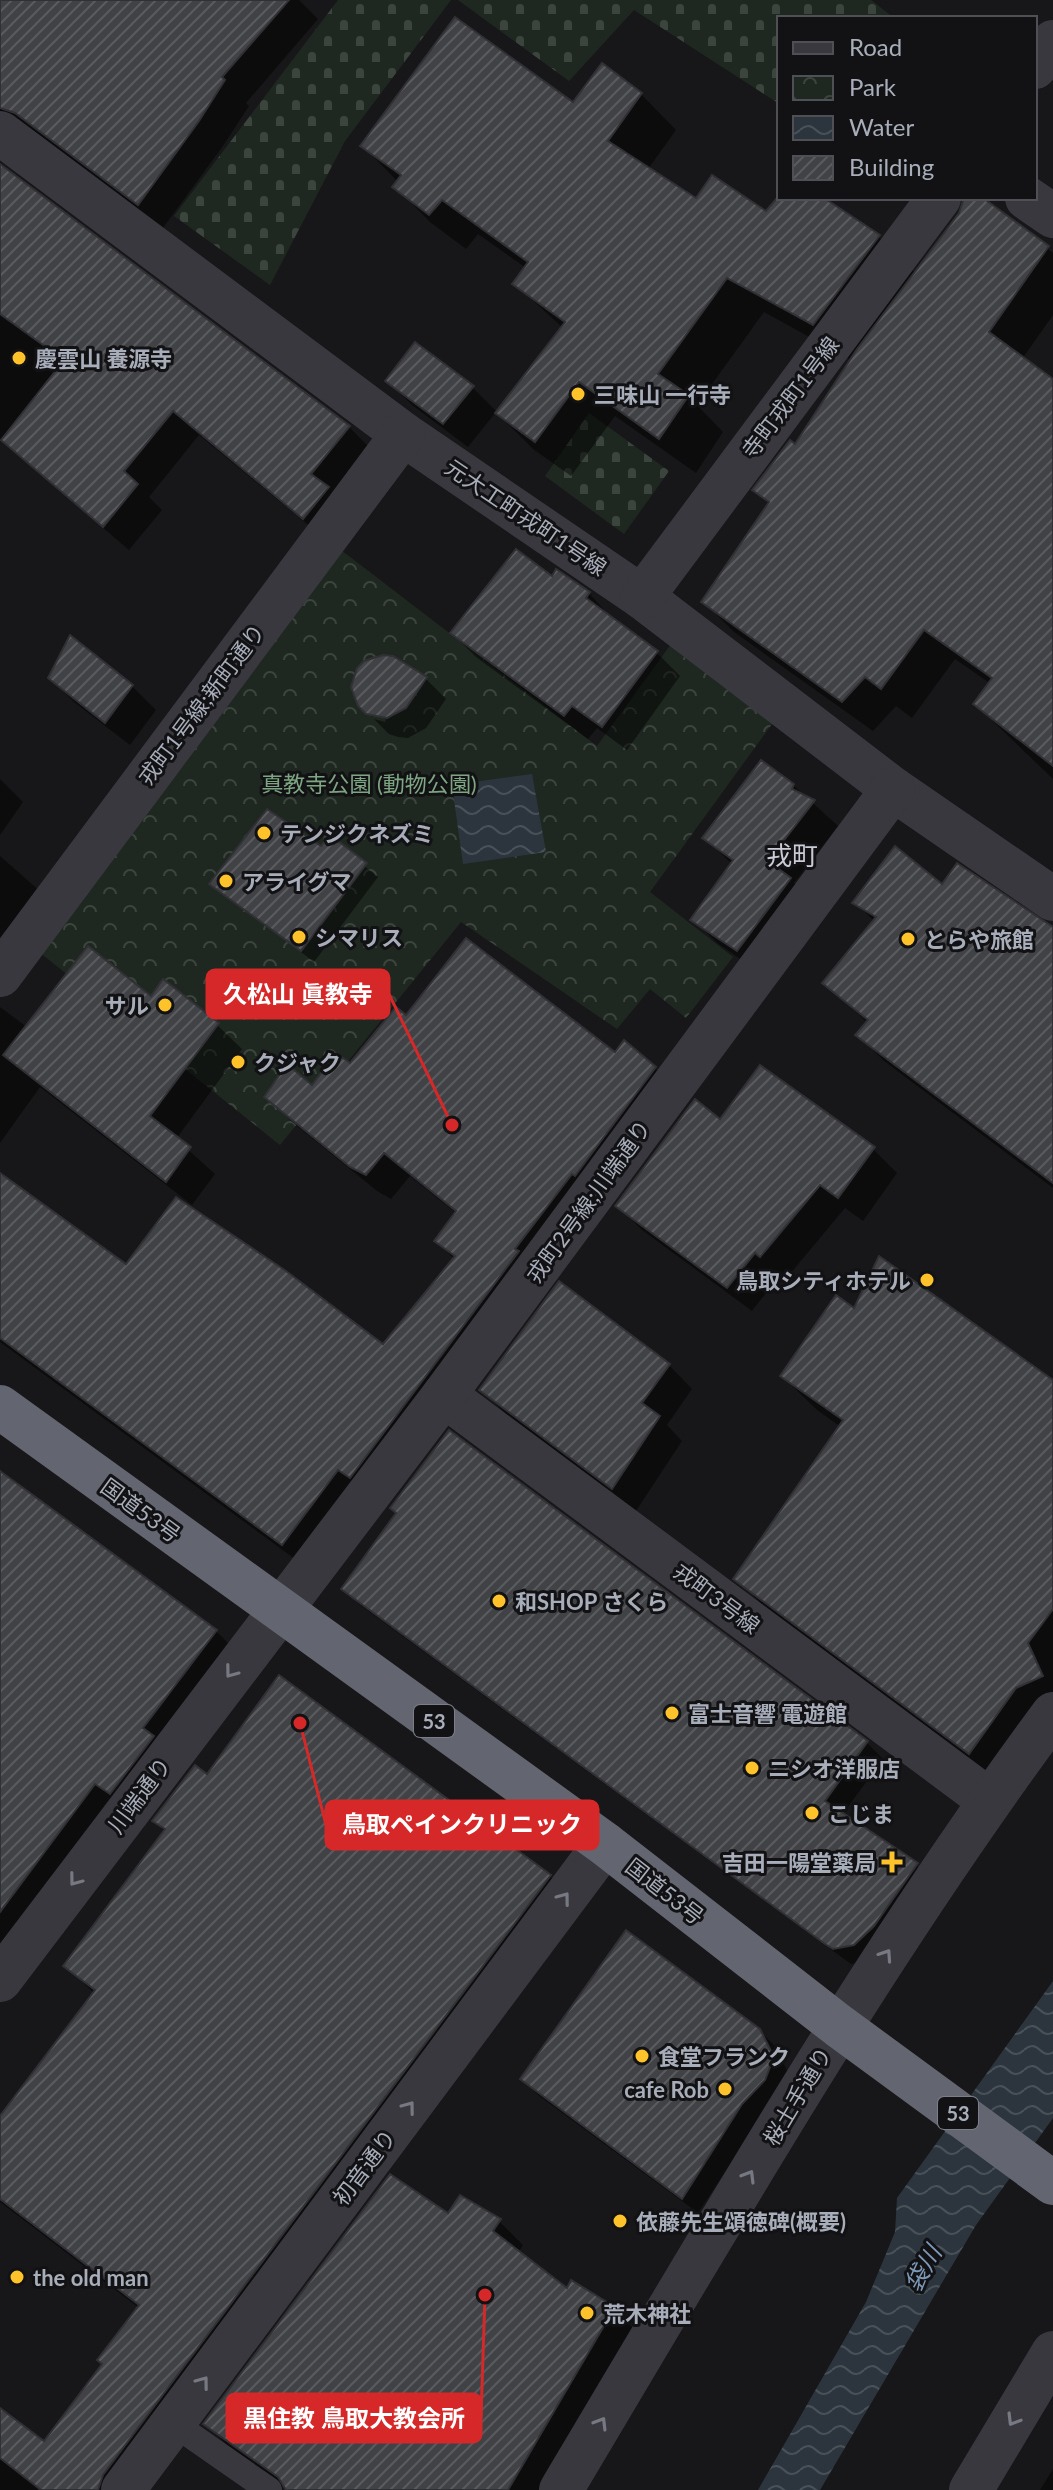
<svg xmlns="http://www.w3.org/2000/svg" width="1053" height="2490" font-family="Lato,'Noto Sans JP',sans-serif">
	<defs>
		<pattern id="cemetery-stones" width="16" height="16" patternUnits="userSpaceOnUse" patternTransform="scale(2)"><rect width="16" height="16" fill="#1e2820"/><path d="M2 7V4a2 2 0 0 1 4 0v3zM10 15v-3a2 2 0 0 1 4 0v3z" fill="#3c443e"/></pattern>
		<pattern id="park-crowns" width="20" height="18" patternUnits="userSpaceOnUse" patternTransform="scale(2)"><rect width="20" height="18" fill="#1e2820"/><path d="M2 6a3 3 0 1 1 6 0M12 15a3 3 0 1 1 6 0" fill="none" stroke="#3c443e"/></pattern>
		<pattern id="water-waves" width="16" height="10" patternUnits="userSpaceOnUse" patternTransform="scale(2)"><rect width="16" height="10" fill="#2c353e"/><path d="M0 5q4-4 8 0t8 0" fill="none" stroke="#485058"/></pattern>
		<pattern id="building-hatch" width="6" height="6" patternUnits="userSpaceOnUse" patternTransform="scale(2)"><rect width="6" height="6" fill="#414246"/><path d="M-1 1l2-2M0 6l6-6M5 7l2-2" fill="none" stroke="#5a5b5f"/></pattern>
	</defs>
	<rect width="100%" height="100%" fill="#171719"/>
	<g fill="url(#cemetery-stones)">
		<polygon points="338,0 451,0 345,141 270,285 174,216"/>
		<polygon points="458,0 871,0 894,18 779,18 778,103 634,10 569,81"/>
		<polygon points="589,413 669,471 624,534 545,476"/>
	</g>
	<polygon fill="url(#park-crowns)" points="337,547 597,746 674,640 777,717 650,892 733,957 686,1018 650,989 617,1029 461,922 280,1145 38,951"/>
	<g fill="url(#water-waves)">
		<polygon points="532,774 546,852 463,864 452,785"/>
		<polygon points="1053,1981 1053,2118 976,2225 820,2490 758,2490 866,2302 895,2232 897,2198"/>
	</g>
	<g fill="#0007">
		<polygon points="0,0 299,0 318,19 246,103 249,106 223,146 163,228 0,154"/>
		<polygon points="641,94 676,130 648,169 697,201 767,214 780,198 820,198 879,237 914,272 849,359 764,312 697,405 723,432 696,473 615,416 571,476 533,449 496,412 468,447 412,405 388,381 415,344 473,388 498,413 563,328 514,283 526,268 478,234 466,249 430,222 395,186 398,182 363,146"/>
		<polygon points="0,160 1,167 349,427 374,452 329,542 199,435 149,497 162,510 129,550 0,440"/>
		<polygon points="964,198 979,198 1053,253 1053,315 1022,359 1053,381 1053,779 975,704 991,684 955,659 912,718 896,706 873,731 734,632 703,601 770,505 755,490 796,446 961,214"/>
		<polygon points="552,578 589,593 612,619 656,652 680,676 627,750 597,728 588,739 476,657 452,633"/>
		<polygon points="71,638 132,686 156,710 130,745 74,702 50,678"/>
		<polygon points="426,679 446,699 426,728 408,738 398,737 389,734 374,719 385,722 386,719 373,714 373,717 368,712"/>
		<polygon points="0,779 23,802 0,835"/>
		<polygon points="793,785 838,826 794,883 814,904 762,974 717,943 693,919 732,864 705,838"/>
		<polygon points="330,838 378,877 314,962 212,884 321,849"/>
		<polygon points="0,856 42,893 0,944"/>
		<polygon points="942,886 1053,931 1053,1188 884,1061 858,1035 868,1023 824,983 875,922 855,902"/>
		<polygon points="151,998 217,1025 242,1049 176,1139 215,1174 192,1205 40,1087 0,1143 0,1007 27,1027"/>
		<polygon points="407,1018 615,1055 655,1068 680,1093 307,1568 0,1342 0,1176 127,1267 383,1347 455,1260 437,1241 457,1214 410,1176 391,1199 377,1191 291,1121 266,1097 313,1088 351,1066"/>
		<polygon points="720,1122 873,1149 897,1173 863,1221 845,1208 785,1280 780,1275 752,1311 642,1230 618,1206"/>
		<polygon points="855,1311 1053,1383 1053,1721 1005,1787 770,1613 736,1578 841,1427 817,1410 782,1376"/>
		<polygon points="669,1365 692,1389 667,1425 682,1441 636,1511 505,1413 482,1390"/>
		<polygon points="449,1433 867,1743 883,1759 842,1815 916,1865 933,1881 871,1961 851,1964 360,1605 344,1588 398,1513"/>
		<polygon points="0,1474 216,1631 236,1651 0,1958"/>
		<polygon points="208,1777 550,1876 573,1900 133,2490 0,2490 0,2410 44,2443 104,2364 139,2308 0,2202 0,2124 95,1994 66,1966 165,1832 155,1821"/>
		<polygon points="759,2030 776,2047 789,2075 698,2213 538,2095 522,2079"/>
		<polygon points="449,2216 499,2221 523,2245 518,2253 568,2290 613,2309 637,2332 546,2490 287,2490 230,2448 206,2424"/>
		<polygon points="1053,2469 1053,2490 1040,2490"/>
	</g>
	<g fill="url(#building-hatch)" stroke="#313135" stroke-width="2">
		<polygon points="0,0 289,0 222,77 225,80 199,121 138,205 15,113 0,108"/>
		<polygon points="455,17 573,102 602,63 642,93 608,141 696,198 712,175 766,211 777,198 824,198 880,235 813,325 727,278 658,374 689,395 659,439 579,382 535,442 495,413 565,322 512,284 528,262 442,200 429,215 392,187 401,175 360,146"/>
		<polygon points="0,164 350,426 311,474 329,487 303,519 173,411 124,471 138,484 103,527 1,440 64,360 0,314"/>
		<polygon points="964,198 983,198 1049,246 989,332 1053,379 1053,766 973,704 992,678 924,630 881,689 865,677 842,702 701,602 769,502 752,490 790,440 795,444 857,349 959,213"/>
		<polygon points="415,342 474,386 443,424 385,381"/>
		<polygon points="516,549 552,576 556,569 590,592 586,598 658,651 602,727 572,706 564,716 450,633"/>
		<polygon points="70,635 133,685 105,723 48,678"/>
		<polygon points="383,655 393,656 427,677 406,708 387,718 366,714 358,706 351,687 357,668 364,661"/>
		<polygon points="761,760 794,784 792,789 815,800 768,861 791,878 737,951 690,920 733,860 702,838"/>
		<polygon points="267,809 321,846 330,835 367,863 301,951 209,884"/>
		<polygon points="895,846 942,884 957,863 1053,927 1053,1183 855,1035 868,1020 822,983 876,917 852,903"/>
		<polygon points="466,938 615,1052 624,1040 656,1067 575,1176 572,1174 515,1249 519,1251 350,1478 338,1470 282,1545 0,1338 0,1173 126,1264 176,1197 286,1271 383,1344 455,1256 434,1241 456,1211 384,1153 366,1175 350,1167 264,1097 287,1064 312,1085 336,1053 350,1063 396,1007 406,1015"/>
		<polygon points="88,946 151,996 163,979 219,1023 150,1116 191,1147 166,1182 3,1055"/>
		<polygon points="760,1065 875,1147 838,1198 820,1185 760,1257 755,1253 727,1288 615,1206 695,1099 720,1119"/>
		<polygon points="879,1256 1053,1380 1053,1609 1028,1643 1043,1676 1016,1688 969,1754 733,1579 843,1420 780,1376 836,1295 854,1308"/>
		<polygon points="559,1281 670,1364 642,1403 660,1416 612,1489 479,1390"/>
		<polygon points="449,1430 868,1741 825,1801 918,1863 874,1926 854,1945 833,1949 825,1944 341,1589 396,1513 390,1508"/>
		<polygon points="0,1471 217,1630 143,1728 154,1736 110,1794 95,1784 0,1912"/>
		<polygon points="279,1675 551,1875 103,2475 98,2490 41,2490 0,2458 0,2408 44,2441 102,2364 97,2360 139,2305 0,2199 0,2116 95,1990 63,1966 165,1829 152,1821 195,1765 207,1774"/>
		<polygon points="626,1930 760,2029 774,2057 765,2080 742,2104 682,2199 520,2079"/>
		<polygon points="390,2174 448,2213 460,2195 501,2219 493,2231 567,2288 571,2280 615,2307 508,2490 286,2490 278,2477 203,2424"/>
	</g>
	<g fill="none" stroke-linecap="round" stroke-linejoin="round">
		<polyline stroke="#38383e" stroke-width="26" points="173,2423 269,2490"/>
		<g stroke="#38383e" stroke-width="44">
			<polyline points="1035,67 1053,42"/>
			<polyline points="0,133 403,434 642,597 893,789 1053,899"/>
			<polyline points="1027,198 1053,216"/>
			<polyline points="642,597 939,198"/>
			<polyline points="0,975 403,434"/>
			<polyline points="444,1395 989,1800"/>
			<polyline points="0,1980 444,1395 893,789"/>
			<polyline points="123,2490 605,1844"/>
			<path d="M561 2490C718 2227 870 1961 1053 1714"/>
			<polyline points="971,2490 1053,2353"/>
		</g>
		<polyline stroke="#636670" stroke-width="44" points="0,1407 605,1844 839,2026 1053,2183"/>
	</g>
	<defs><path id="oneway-chevron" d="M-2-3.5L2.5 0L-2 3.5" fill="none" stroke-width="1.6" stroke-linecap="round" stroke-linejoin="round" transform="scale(2)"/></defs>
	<g stroke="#767882">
		<use href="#oneway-chevron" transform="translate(231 1672) rotate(127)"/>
		<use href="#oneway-chevron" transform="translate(75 1880) rotate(127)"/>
		<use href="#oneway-chevron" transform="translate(564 1898) rotate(-53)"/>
		<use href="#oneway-chevron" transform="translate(886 1955) rotate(-56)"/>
		<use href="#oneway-chevron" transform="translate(409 2107) rotate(-53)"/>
		<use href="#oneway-chevron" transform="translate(749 2176) rotate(-59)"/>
		<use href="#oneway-chevron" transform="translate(203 2382) rotate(-53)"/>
		<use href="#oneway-chevron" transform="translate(1013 2420) rotate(121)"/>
		<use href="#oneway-chevron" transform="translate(601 2423) rotate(-59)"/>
	</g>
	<g fill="#fec22a" stroke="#121214" stroke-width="3">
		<circle cx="19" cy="358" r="8"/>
		<circle cx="578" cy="394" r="8"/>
		<circle cx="264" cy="833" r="8"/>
		<circle cx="226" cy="881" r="8"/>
		<circle cx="299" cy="937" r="8"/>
		<circle cx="908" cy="939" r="8"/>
		<circle cx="165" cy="1005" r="8"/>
		<circle cx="238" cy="1062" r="8"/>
		<circle cx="927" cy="1280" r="8"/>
		<circle cx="499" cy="1601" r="8"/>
		<circle cx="672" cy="1713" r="8"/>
		<circle cx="752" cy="1768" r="8"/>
		<circle cx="812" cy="1813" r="8"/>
		<path d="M888 1850h8v8h8v8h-8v8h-8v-8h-8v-8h8z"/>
		<circle cx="642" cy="2056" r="8"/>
		<circle cx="725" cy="2089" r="8"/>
		<circle cx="620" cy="2221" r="8"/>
		<circle cx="17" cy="2277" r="8"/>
		<circle cx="587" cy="2313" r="8"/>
	</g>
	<g text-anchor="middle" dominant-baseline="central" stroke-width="6" stroke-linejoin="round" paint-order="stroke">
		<g fill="#121214" stroke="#7b7e88" stroke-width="2">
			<rect x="414" y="1705" width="40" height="32" rx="6"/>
			<rect x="938" y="2097" width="40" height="32" rx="6"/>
		</g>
		<g font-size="20" font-weight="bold" fill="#a8adba">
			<text x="434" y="1721">53</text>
			<text x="958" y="2113">53</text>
		</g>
		<g font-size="22" font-weight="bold" fill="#a8adba" stroke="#121214" text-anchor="start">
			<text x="35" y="358">慶雲山 養源寺</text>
			<text x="594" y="394">三味山 一行寺</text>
			<text x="280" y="833">テンジクネズミ</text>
			<text x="242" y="881">アライグマ</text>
			<text x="315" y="937">シマリス</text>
			<text x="924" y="939">とらや旅館</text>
			<text x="149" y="1005" text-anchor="end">サル</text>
			<text x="254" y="1062">クジャク</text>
			<text x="911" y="1280" text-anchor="end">鳥取シティホテル</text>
			<text x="515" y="1601">和SHOP さくら</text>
			<text x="688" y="1713">富士音響 電遊館</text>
			<text x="768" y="1768">ニシオ洋服店</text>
			<text x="828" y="1813">こじま</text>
			<text x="876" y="1862" text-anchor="end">吉田一陽堂薬局</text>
			<text x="658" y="2056">食堂フランク</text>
			<text x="709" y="2089" text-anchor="end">cafe Rob</text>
			<text x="636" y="2221">依藤先生頌徳碑(概要)</text>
			<text x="33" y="2277">the old man</text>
			<text x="603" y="2313">荒木神社</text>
		</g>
		<g font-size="22" fill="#a8adba" stroke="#121214">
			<text transform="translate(790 397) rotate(-53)">寺町戎町1号線</text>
			<text transform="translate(526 517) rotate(34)">元大工町戎町1号線</text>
			<text transform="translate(201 704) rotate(-53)">戎町1号線;新町通り</text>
			<text transform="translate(588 1201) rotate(-54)">戎町2号線;川端通り</text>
			<text transform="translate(141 1510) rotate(36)">国道53号</text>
			<text transform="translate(717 1598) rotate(37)">戎町3号線</text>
			<text transform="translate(139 1795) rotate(-53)">川端通り</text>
			<text transform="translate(665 1891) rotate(38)">国道53号</text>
			<text transform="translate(797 2096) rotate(-59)">桜土手通り</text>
			<text transform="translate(364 2167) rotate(-53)">初音通り</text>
		</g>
		<g font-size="22" fill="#7ea683" stroke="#121214">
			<text x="369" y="783">真教寺公園 (動物公園)</text>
		</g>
		<g font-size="24" font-style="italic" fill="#7d99b7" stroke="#121214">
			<text transform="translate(922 2268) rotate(-60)">袋川</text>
		</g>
		<g font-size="26" fill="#c9ccd6" stroke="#121214">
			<text x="792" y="855">戎町</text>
		</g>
	</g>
	<path fill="none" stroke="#d62828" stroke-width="3" d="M452 1125L389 994M300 1723L326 1825M485 2295L481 2418"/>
	<g fill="#d62828" stroke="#121214" stroke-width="3">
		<circle cx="452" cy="1125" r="8"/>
		<circle cx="300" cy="1723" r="8"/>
		<circle cx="485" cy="2295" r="8"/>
	</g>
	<g fill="#d62828" stroke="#d62828" stroke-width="3">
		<rect x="207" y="970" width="182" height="48" rx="8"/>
		<rect x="326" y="1801" width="272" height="48" rx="8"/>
		<rect x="227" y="2394" width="254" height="48" rx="8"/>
	</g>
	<g font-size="24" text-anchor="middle" font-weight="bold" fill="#fff">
		<text x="298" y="1003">久松山 眞教寺</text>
		<text x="462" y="1833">鳥取ペインクリニック</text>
		<text x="354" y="2427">黒住教 鳥取大教会所</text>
	</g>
	<rect x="777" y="16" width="260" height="184" fill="#121214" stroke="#4e5056" stroke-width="2"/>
	<rect x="793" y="42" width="40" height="12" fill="#38383e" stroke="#4e5056" stroke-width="2"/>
	<text x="849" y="56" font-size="24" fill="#a8adba">Road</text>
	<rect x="793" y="76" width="40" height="24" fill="url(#park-crowns)" stroke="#4e5056" stroke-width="2"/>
	<text x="849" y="96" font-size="24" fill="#a8adba">Park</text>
	<rect x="793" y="116" width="40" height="24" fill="url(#water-waves)" stroke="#4e5056" stroke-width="2"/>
	<text x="849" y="136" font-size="24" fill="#a8adba">Water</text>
	<rect x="793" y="156" width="40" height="24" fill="url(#building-hatch)" stroke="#4e5056" stroke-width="2"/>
	<text x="849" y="176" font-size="24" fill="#a8adba">Building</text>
</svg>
